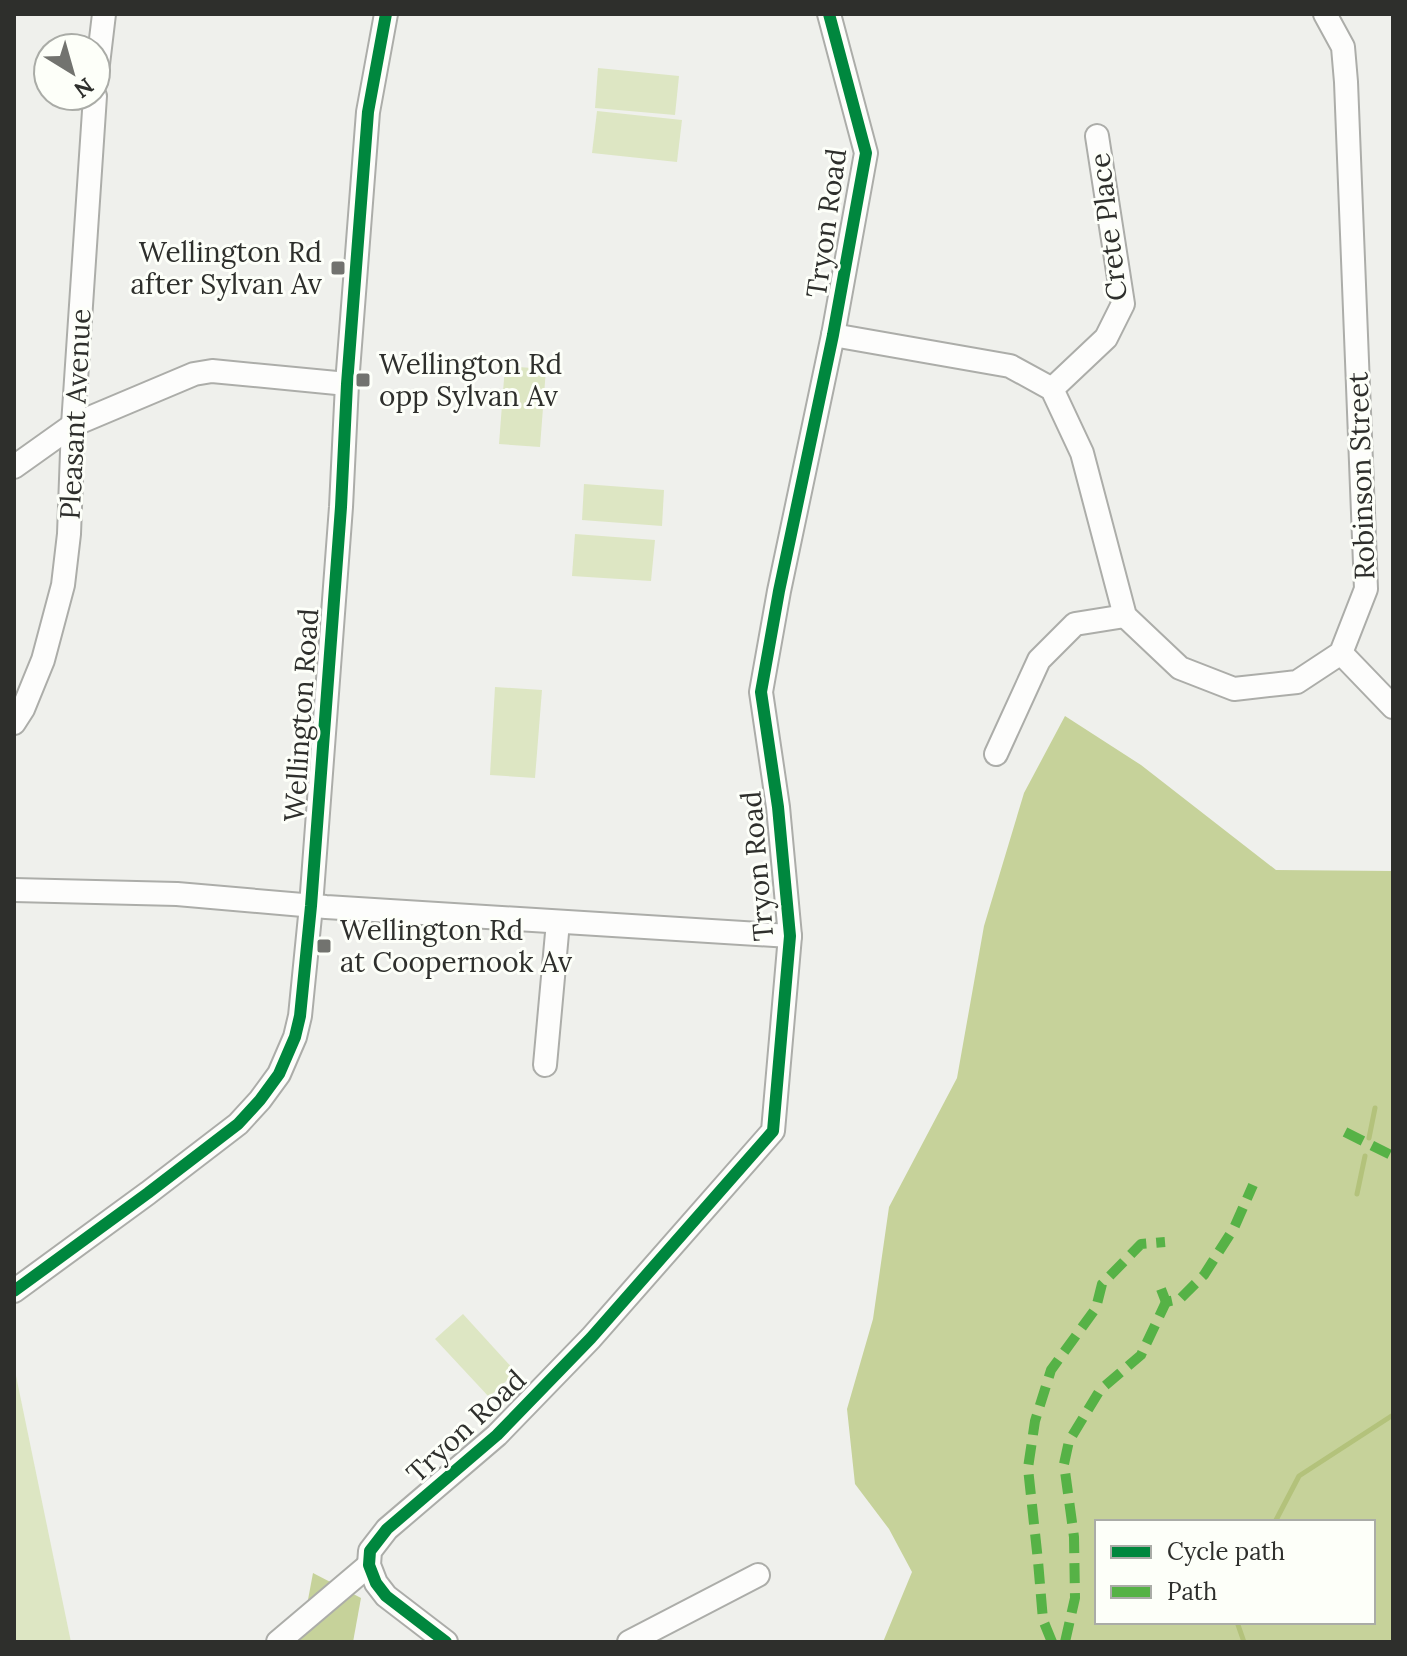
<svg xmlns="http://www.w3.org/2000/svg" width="1407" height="1656" font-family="Lora,serif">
	<rect width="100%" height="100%" fill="#eff0ec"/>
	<g fill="#dde6c3">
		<polygon points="598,68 679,76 675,115 595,108"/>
		<polygon points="597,111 682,120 677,162 592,153"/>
		<polygon points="505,366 546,369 540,447 499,444"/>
		<polygon points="584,484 664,490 662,526 582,520"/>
		<polygon points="575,534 655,540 651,581 572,576"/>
		<polygon points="495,687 542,690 535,778 490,775"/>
		<polygon points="463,1314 516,1372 489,1397 435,1339"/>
		<polygon points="14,1366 71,1642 14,1642"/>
	</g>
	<g fill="#c6d29a" fill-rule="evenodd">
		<path d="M1065 716 1141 765 1276 870 1393 871V1642H883L912 1572 889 1529 855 1484 847 1409 873 1319 889 1207 957 1078 984 926 1024 793ZM1097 1522H1373V1622H1097Z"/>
		<polygon points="313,1573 361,1598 353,1642 300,1642"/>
	</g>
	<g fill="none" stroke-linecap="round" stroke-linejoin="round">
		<g stroke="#b3c27b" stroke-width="5">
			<polyline points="1369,1138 1375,1108"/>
			<polyline points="1357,1194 1365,1156"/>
			<polyline points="1275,1522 1299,1476 1393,1415"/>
			<polyline points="1237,1622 1244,1642"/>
		</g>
		<g stroke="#acada9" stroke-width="26">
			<g id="minor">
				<polyline points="96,81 104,14"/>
				<polyline points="833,335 1010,366 1052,389 1082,453 1125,616 1180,668 1234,689 1297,682 1341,653 1366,589 1346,82 1343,47 1325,14"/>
				<polyline points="1052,389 1106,338 1123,304 1097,136"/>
				<polyline points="14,467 73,425 194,374 212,371 347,384"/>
				<polyline points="1341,653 1393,707"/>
				<polyline points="14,723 23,709 43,660 63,585 69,534 73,425 95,96"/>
				<polyline points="996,754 1039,660 1075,624 1125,616"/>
				<polyline points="14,890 177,894 326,907 790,936"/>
				<polyline points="545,1065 558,922"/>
				<polyline points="14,1291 148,1193 238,1124 260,1100 279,1074 295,1037 300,1016 311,906 341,507 347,384 368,112 386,14"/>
				<polyline points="278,1642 369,1565"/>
				<polyline points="446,1642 386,1596 376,1583 369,1565 370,1551 387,1529 497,1435 591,1338 773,1131 790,936 778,807 761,692 779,591 833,335 866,153 829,14"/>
				<polyline points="629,1642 758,1575"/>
			</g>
		</g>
		<use href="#minor" stroke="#fdfdfc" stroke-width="22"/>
		<g stroke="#56b246" stroke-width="10" stroke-dasharray="20 10" stroke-linecap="butt">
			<polyline points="1345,1132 1393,1156"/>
			<polyline points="1161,1289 1166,1302 1180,1299 1204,1275 1234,1228 1253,1185"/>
			<polyline points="1052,1642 1043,1620 1038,1561 1028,1468 1035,1421 1051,1370 1096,1308 1102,1284 1141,1244 1165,1242"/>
			<polyline points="1065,1642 1075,1598 1074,1537 1064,1464 1069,1441 1100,1390 1141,1355 1166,1302"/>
		</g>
		<g stroke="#fdfff9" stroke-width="17">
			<g id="cycleway">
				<polyline points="14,1291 148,1193 238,1124 260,1100 279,1074 295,1037 300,1016 311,906 341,507 347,384 368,112 386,14"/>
				<polyline points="446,1642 386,1596 376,1583 369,1565 370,1551 387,1529 497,1435 591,1338 773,1131 790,936 778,807 761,692 779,591 833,335 866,153 829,14"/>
			</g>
		</g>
		<use href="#cycleway" stroke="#00873e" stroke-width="12"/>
	</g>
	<g fill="#72736f" stroke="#fdfff9" stroke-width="3">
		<rect x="330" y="260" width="16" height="16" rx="4"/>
		<rect x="355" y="372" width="16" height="16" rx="4"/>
		<rect x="316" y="938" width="16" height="16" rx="4"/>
	</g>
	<g text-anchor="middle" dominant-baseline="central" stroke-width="6" stroke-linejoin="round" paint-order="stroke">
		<g font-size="28" fill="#2e2f2c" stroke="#fdfff9">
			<text transform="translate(826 223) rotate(-82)">Tryon Road</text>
			<text transform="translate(1108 227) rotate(-97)">Crete Place</text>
			<text transform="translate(75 414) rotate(-87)">Pleasant Avenue</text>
			<text transform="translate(1361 476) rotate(-92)">Robinson Street</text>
			<text transform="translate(301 715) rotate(-86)">Wellington Road</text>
			<text transform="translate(757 866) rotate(-95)">Tryon Road</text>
			<text transform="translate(466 1426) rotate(-43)">Tryon Road</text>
		</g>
		<g font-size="28" fill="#2e2f2c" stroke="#fdfff9" text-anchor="start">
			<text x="322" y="252" text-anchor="end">Wellington Rd<tspan x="322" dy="32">after Sylvan Av</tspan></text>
			<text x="379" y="364">Wellington Rd<tspan x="379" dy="32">opp Sylvan Av</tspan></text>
			<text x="340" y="930">Wellington Rd<tspan x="340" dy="32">at Coopernook Av</tspan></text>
		</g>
	</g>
	<rect width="1407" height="1656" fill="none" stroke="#2e2f2c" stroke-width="32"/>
	<rect x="1095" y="1520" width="280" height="104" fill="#fdfff9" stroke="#aaaca7" stroke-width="2"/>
	<rect x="1111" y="1546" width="40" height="12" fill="#00873e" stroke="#aaaca7" stroke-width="2"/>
	<text x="1167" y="1560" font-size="24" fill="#2e2f2c">Cycle path</text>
	<rect x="1111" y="1586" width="40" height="12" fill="#56b246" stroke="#aaaca7" stroke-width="2"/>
	<text x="1167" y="1600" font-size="24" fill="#2e2f2c">Path</text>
	<g transform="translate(72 72) rotate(143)"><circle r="38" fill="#fdfff9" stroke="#aaaca7" stroke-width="2"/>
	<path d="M0-6L14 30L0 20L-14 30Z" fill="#72736f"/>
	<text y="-12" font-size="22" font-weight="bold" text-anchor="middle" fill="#2e2f2c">N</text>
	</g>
</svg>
